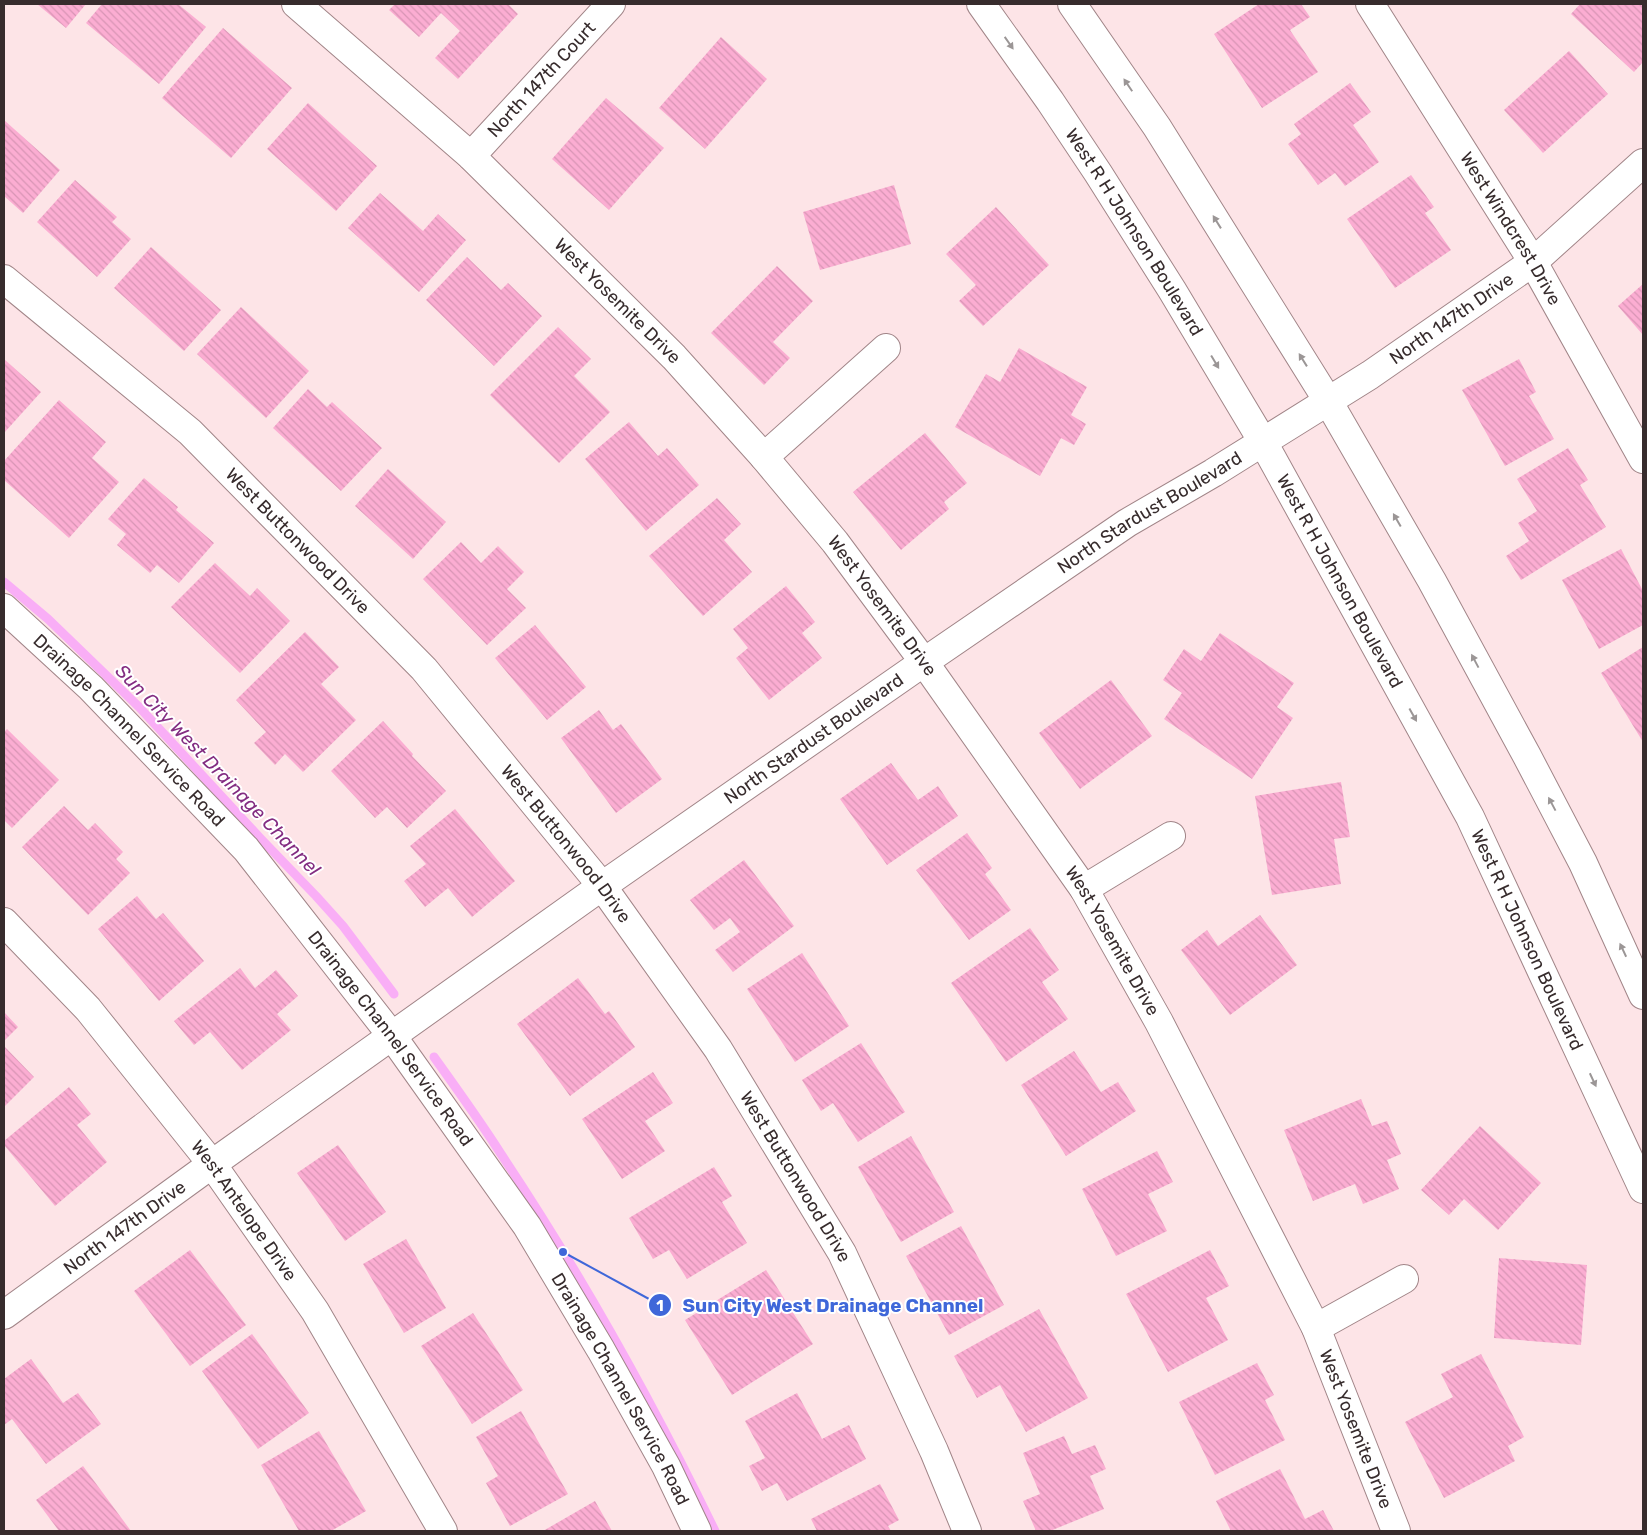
<svg xmlns="http://www.w3.org/2000/svg" width="1647" height="1535" font-family="Rubik,sans-serif">
	<defs>
		<pattern id="building-back-hatch" width="6" height="6" patternUnits="userSpaceOnUse" patternTransform="scale(1.25)"><rect width="6" height="6" fill="#fbadd2"/><path d="M-1 5l2 2M0 0l6 6M5-1l2 2" fill="none" stroke="#d895b5"/></pattern>
	</defs>
	<rect width="100%" height="100%" fill="#fde4e7"/>
	<g fill="none" stroke-linecap="round" stroke-linejoin="round">
		<g stroke="#f9aef6" stroke-width="9">
			<polyline points="4,582 48,619 139,707 261,839 316,896 343,926 394,994"/>
			<path d="M434 1057C457 1089 480 1121 501 1154 581 1274 652 1401 715 1531"/>
		</g>
	</g>
	<g fill="url(#building-back-hatch)">
		<polygon points="37,4 86,4 66,28"/>
		<polygon points="102,4 178,4 206,27 159,84 86,23"/>
		<polygon points="395,4 508,4 518,14 458,79 435,58 460,31 441,13 419,37 389,10"/>
		<polygon points="1259,4 1301,4 1310,17 1290,30 1318,72 1262,108 1214,34"/>
		<polygon points="1580,4 1643,4 1643,24 1642,26 1643,28 1643,62 1634,72 1571,14"/>
		<polygon points="223,28 292,88 231,158 162,98"/>
		<polygon points="721,37 767,79 705,149 659,108"/>
		<polygon points="1569,51 1608,94 1543,153 1504,110"/>
		<polygon points="1350,83 1371,112 1353,125 1379,162 1345,186 1335,173 1318,185 1288,144 1301,134 1294,124"/>
		<polygon points="606,98 664,148 609,210 552,159"/>
		<polygon points="308,103 377,166 336,211 267,149"/>
		<polygon points="4,120 60,170 23,213 4,196"/>
		<polygon points="1411,175 1434,207 1425,213 1451,250 1395,288 1347,219"/>
		<polygon points="75,180 117,217 112,222 131,239 97,277 37,222"/>
		<polygon points="894,185 911,244 820,270 803,212"/>
		<polygon points="380,193 423,231 438,214 466,240 419,292 348,228"/>
		<polygon points="996,207 1049,265 983,326 959,301 976,285 946,254"/>
		<polygon points="151,247 221,310 184,351 114,288"/>
		<polygon points="467,257 501,290 508,283 542,316 494,366 426,300"/>
		<polygon points="777,266 813,301 773,342 790,358 764,385 711,333"/>
		<polygon points="1643,284 1643,335 1618,306"/>
		<polygon points="241,307 309,371 266,418 197,354"/>
		<polygon points="558,327 591,359 574,376 610,412 559,463 490,395"/>
		<polygon points="1019,348 1087,387 1071,415 1086,424 1074,445 1061,438 1040,476 955,427 986,374 1000,382"/>
		<polygon points="4,359 41,392 4,433"/>
		<polygon points="1519,359 1536,392 1529,396 1554,439 1505,466 1462,390"/>
		<polygon points="308,389 327,407 332,402 382,448 341,491 273,428"/>
		<polygon points="59,400 106,442 92,458 119,482 69,538 4,480 4,461"/>
		<polygon points="629,422 658,456 667,448 699,485 646,531 585,459"/>
		<polygon points="925,433 967,483 944,502 949,509 901,550 853,492"/>
		<polygon points="1568,448 1588,480 1580,485 1606,527 1521,580 1506,556 1529,541 1518,523 1537,511 1517,479"/>
		<polygon points="388,469 446,522 413,559 355,506"/>
		<polygon points="144,478 178,507 176,510 214,543 179,583 157,565 150,573 117,545 126,534 108,519"/>
		<polygon points="717,498 741,524 724,540 752,572 703,616 649,556"/>
		<polygon points="461,542 481,563 498,546 524,572 507,589 526,608 487,645 423,579"/>
		<polygon points="1621,549 1643,591 1643,625 1599,649 1562,580"/>
		<polygon points="215,563 250,596 257,588 290,621 240,673 171,607"/>
		<polygon points="786,586 815,622 802,633 822,658 769,700 736,658 748,648 733,629"/>
		<polygon points="535,625 586,687 547,720 495,658"/>
		<polygon points="305,632 339,667 321,684 356,720 303,772 285,754 275,765 254,743 266,732 236,700"/>
		<polygon points="1220,633 1294,683 1277,707 1293,718 1252,779 1164,719 1182,693 1163,680 1184,649 1201,661"/>
		<polygon points="1643,647 1643,742 1601,673"/>
		<polygon points="1111,680 1152,736 1080,789 1039,733"/>
		<polygon points="599,710 613,730 621,724 662,779 616,813 561,738"/>
		<polygon points="383,721 413,754 412,756 446,791 407,828 387,807 375,818 331,771"/>
		<polygon points="7,729 59,780 12,828 4,820 4,732"/>
		<polygon points="891,763 918,800 938,786 958,816 887,865 840,799"/>
		<polygon points="1341,782 1350,837 1334,839 1341,884 1272,895 1255,796"/>
		<polygon points="64,806 88,830 95,823 123,852 116,859 130,873 88,915 22,847"/>
		<polygon points="455,809 515,881 472,917 448,888 425,907 404,881 426,864 410,846"/>
		<polygon points="967,833 992,868 985,874 1011,910 969,940 916,870"/>
		<polygon points="744,860 794,926 733,972 715,950 740,932 730,918 714,930 690,900"/>
		<polygon points="137,896 156,919 163,913 204,961 159,1001 98,929"/>
		<polygon points="1260,915 1297,965 1230,1015 1181,950 1207,930 1218,946"/>
		<polygon points="1030,928 1059,970 1042,982 1068,1019 1006,1062 951,983"/>
		<polygon points="802,953 849,1026 795,1062 747,989"/>
		<polygon points="240,968 255,988 276,970 298,996 277,1014 291,1030 242,1070 210,1032 194,1045 174,1021"/>
		<polygon points="578,978 605,1014 609,1011 635,1047 570,1096 517,1024"/>
		<polygon points="4,1012 18,1027 4,1041"/>
		<polygon points="861,1043 905,1112 858,1142 833,1103 821,1111 802,1080"/>
		<polygon points="4,1046 34,1077 4,1107"/>
		<polygon points="1074,1051 1101,1092 1118,1082 1136,1111 1066,1156 1021,1085"/>
		<polygon points="653,1072 673,1103 645,1121 665,1151 622,1179 582,1119"/>
		<polygon points="69,1087 91,1114 77,1125 107,1162 55,1206 4,1145 4,1141"/>
		<polygon points="1361,1099 1372,1126 1387,1121 1401,1154 1387,1160 1399,1189 1363,1204 1355,1184 1313,1201 1284,1130"/>
		<polygon points="1480,1126 1541,1183 1498,1230 1464,1199 1449,1215 1421,1190"/>
		<polygon points="911,1136 954,1212 901,1242 858,1167"/>
		<polygon points="338,1145 386,1212 345,1241 297,1173"/>
		<polygon points="1157,1151 1173,1182 1148,1194 1167,1231 1116,1256 1082,1189"/>
		<polygon points="714,1167 732,1196 722,1202 747,1243 687,1279 669,1250 653,1259 629,1218"/>
		<polygon points="961,1226 1004,1305 949,1335 906,1256"/>
		<polygon points="406,1239 446,1308 404,1333 363,1264"/>
		<polygon points="190,1250 246,1325 190,1366 134,1291"/>
		<polygon points="1210,1250 1229,1286 1206,1298 1228,1340 1168,1372 1126,1294"/>
		<polygon points="1499,1258 1587,1265 1581,1345 1494,1338"/>
		<polygon points="766,1270 813,1344 732,1395 685,1320"/>
		<polygon points="1039,1309 1088,1398 1026,1432 1000,1385 977,1398 954,1356"/>
		<polygon points="473,1313 523,1390 472,1424 421,1346"/>
		<polygon points="252,1334 309,1413 258,1449 202,1371"/>
		<polygon points="1481,1354 1524,1437 1508,1446 1515,1461 1444,1498 1405,1422 1453,1397 1441,1374"/>
		<polygon points="31,1359 63,1403 78,1393 101,1424 46,1464 12,1419 4,1425 4,1379"/>
		<polygon points="1257,1363 1274,1395 1265,1400 1285,1440 1215,1475 1179,1402"/>
		<polygon points="797,1393 822,1439 849,1425 866,1459 787,1501 777,1483 762,1491 749,1466 765,1458 745,1421"/>
		<polygon points="521,1411 568,1494 510,1526 486,1483 498,1476 476,1437"/>
		<polygon points="319,1431 366,1511 331,1531 299,1531 261,1465"/>
		<polygon points="1064,1436 1072,1454 1095,1445 1106,1469 1090,1476 1104,1509 1050,1531 1036,1531 1023,1501 1040,1494 1023,1453"/>
		<polygon points="83,1466 131,1531 59,1531 36,1500"/>
		<polygon points="1280,1469 1305,1519 1323,1510 1334,1531 1231,1531 1216,1501"/>
		<polygon points="880,1484 899,1520 888,1526 891,1531 817,1531 811,1519"/>
		<polygon points="595,1501 612,1531 543,1531"/>
	</g>
	<g fill="none" stroke-linecap="round" stroke-linejoin="round">
		<g stroke="#a18588" stroke-width="30">
			<g id="street">
				<path id="s1" d="M296 4 471 156 674 357 764 457 835 542 924 662 1084 889 1159 1022 1316 1328 1396 1531"/>
				<path id="s2" d="M1370 4 1533 262 1643 459"/>
				<path id="s3" d="M471 156 611 4"/>
				<path id="s4" d="M4 279 190 432 424 669 602 886 718 1049 842 1253 934 1451 967 1531"/>
				<polyline points="764,457 886,348"/>
				<path id="s5" d="M4 608 91 688 246 849 392 1036 527 1226 601 1350 666 1466 697 1531"/>
				<polyline points="1084,889 1171,836"/>
				<path id="s6" d="M4 922 88 1009 212 1164 315 1311 443 1531"/>
				<path id="s7" d="M4 1315 212 1164 602 886 924 662 1127 523 1213 473 1370 375 1533 262 1643 163"/>
				<polyline points="1316,1328 1404,1279"/>
			</g>
		</g>
		<g stroke="#a18588" stroke-width="30">
			<g id="secondary">
				<path id="s8" d="M981 4 1050 101 1098 173 1172 290 1263 442 1470 817 1643 1189"/>
				<polyline points="1072,4 1157,127 1328,401 1432,581 1527,756 1583,863 1643,995"/>
			</g>
		</g>
		<use href="#street" stroke="#fff" stroke-width="28"/>
		<use href="#secondary" stroke="#fff" stroke-width="28"/>
	</g>
	<defs><path id="oneway-solid" d="M-6-.8H1V-3.2L6.5 0L1 3.2V.8H-6Z" transform="scale(1.25)"/></defs>
	<g fill="#9b9696">
		<use href="#oneway-solid" transform="translate(1009 43) rotate(55)"/>
		<use href="#oneway-solid" transform="translate(1128 85) rotate(-124)"/>
		<use href="#oneway-solid" transform="translate(1217 222) rotate(-122)"/>
		<use href="#oneway-solid" transform="translate(1303 360) rotate(-122)"/>
		<use href="#oneway-solid" transform="translate(1215 362) rotate(59)"/>
		<use href="#oneway-solid" transform="translate(1397 520) rotate(-120)"/>
		<use href="#oneway-solid" transform="translate(1475 661) rotate(-118)"/>
		<use href="#oneway-solid" transform="translate(1413 715) rotate(61)"/>
		<use href="#oneway-solid" transform="translate(1552 804) rotate(-118)"/>
		<use href="#oneway-solid" transform="translate(1623 950) rotate(-115)"/>
		<use href="#oneway-solid" transform="translate(1593 1080) rotate(65)"/>
	</g>
	<g text-anchor="middle" dominant-baseline="central" stroke-width="4" stroke-linejoin="round" paint-order="stroke">
		<g font-size="18" fill="#372c2d" stroke="#fff">
			<text stroke="none"><textPath href="#s3" startOffset="104">North 147th Court</textPath></text>
			<text stroke="none"><textPath href="#s2" startOffset="265">West Windcrest Drive</textPath></text>
			<text stroke="none"><textPath href="#s8" startOffset="275">West R H Johnson Boulevard</textPath></text>
			<text stroke="none"><textPath href="#s1" startOffset="438">West Yosemite Drive</textPath></text>
			<text stroke="none"><textPath href="#s7" startOffset="1758">North 147th Drive</textPath></text>
			<text stroke="none"><textPath href="#s7" startOffset="1399">North Stardust Boulevard</textPath></text>
			<text stroke="none"><textPath href="#s4" startOffset="394">West Buttonwood Drive</textPath></text>
			<text stroke="none"><textPath href="#s8" startOffset="680">West R H Johnson Boulevard</textPath></text>
			<text stroke="none"><textPath href="#s1" startOffset="842">West Yosemite Drive</textPath></text>
			<text stroke="none"><textPath href="#s5" startOffset="175">Drainage Channel Service Road</textPath></text>
			<text stroke="none"><textPath href="#s7" startOffset="994">North Stardust Boulevard</textPath></text>
			<text stroke="none"><textPath href="#s4" startOffset="799">West Buttonwood Drive</textPath></text>
			<text stroke="none"><textPath href="#s8" startOffset="1085">West R H Johnson Boulevard</textPath></text>
			<text stroke="none"><textPath href="#s1" startOffset="1249">West Yosemite Drive</textPath></text>
			<text stroke="none"><textPath href="#s5" startOffset="580">Drainage Channel Service Road</textPath></text>
			<text stroke="none"><textPath href="#s4" startOffset="1204">West Buttonwood Drive</textPath></text>
			<text stroke="none"><textPath href="#s6" startOffset="376">West Antelope Drive</textPath></text>
			<text stroke="none"><textPath href="#s7" startOffset="149">North 147th Drive</textPath></text>
			<text stroke="none"><textPath href="#s5" startOffset="1000">Drainage Channel Service Road</textPath></text>
			<text stroke="none"><textPath href="#s1" startOffset="1795">West Yosemite Drive</textPath></text>
		</g>
		<g font-size="19" font-style="italic" fill="#832d82" stroke="#fff">
			<text transform="translate(218 770) rotate(46)">Sun City West Drainage Channel</text>
		</g>
	</g>
	<path fill="none" stroke="#3f67d9" stroke-width="2" d="M563 1252L660 1305"/>
	<g fill="#3f67d9" stroke="#fff" stroke-width="2">
		<circle cx="563" cy="1252" r="5"/>
		<circle cx="660" cy="1305" r="12"/>
	</g>
	<g font-size="15" text-anchor="middle" font-weight="bold" fill="#fff">
		<text x="660" y="1311">1</text>
	</g>
	<g font-size="19" text-anchor="middle" font-weight="bold" fill="#3f67d9" stroke="#fff" stroke-width="4" stroke-linejoin="round" paint-order="stroke">
		<text x="833" y="1312">Sun City West Drainage Channel</text>
	</g>
	<rect width="1647" height="1535" fill="none" stroke="#372c2d" stroke-width="10"/>
</svg>
